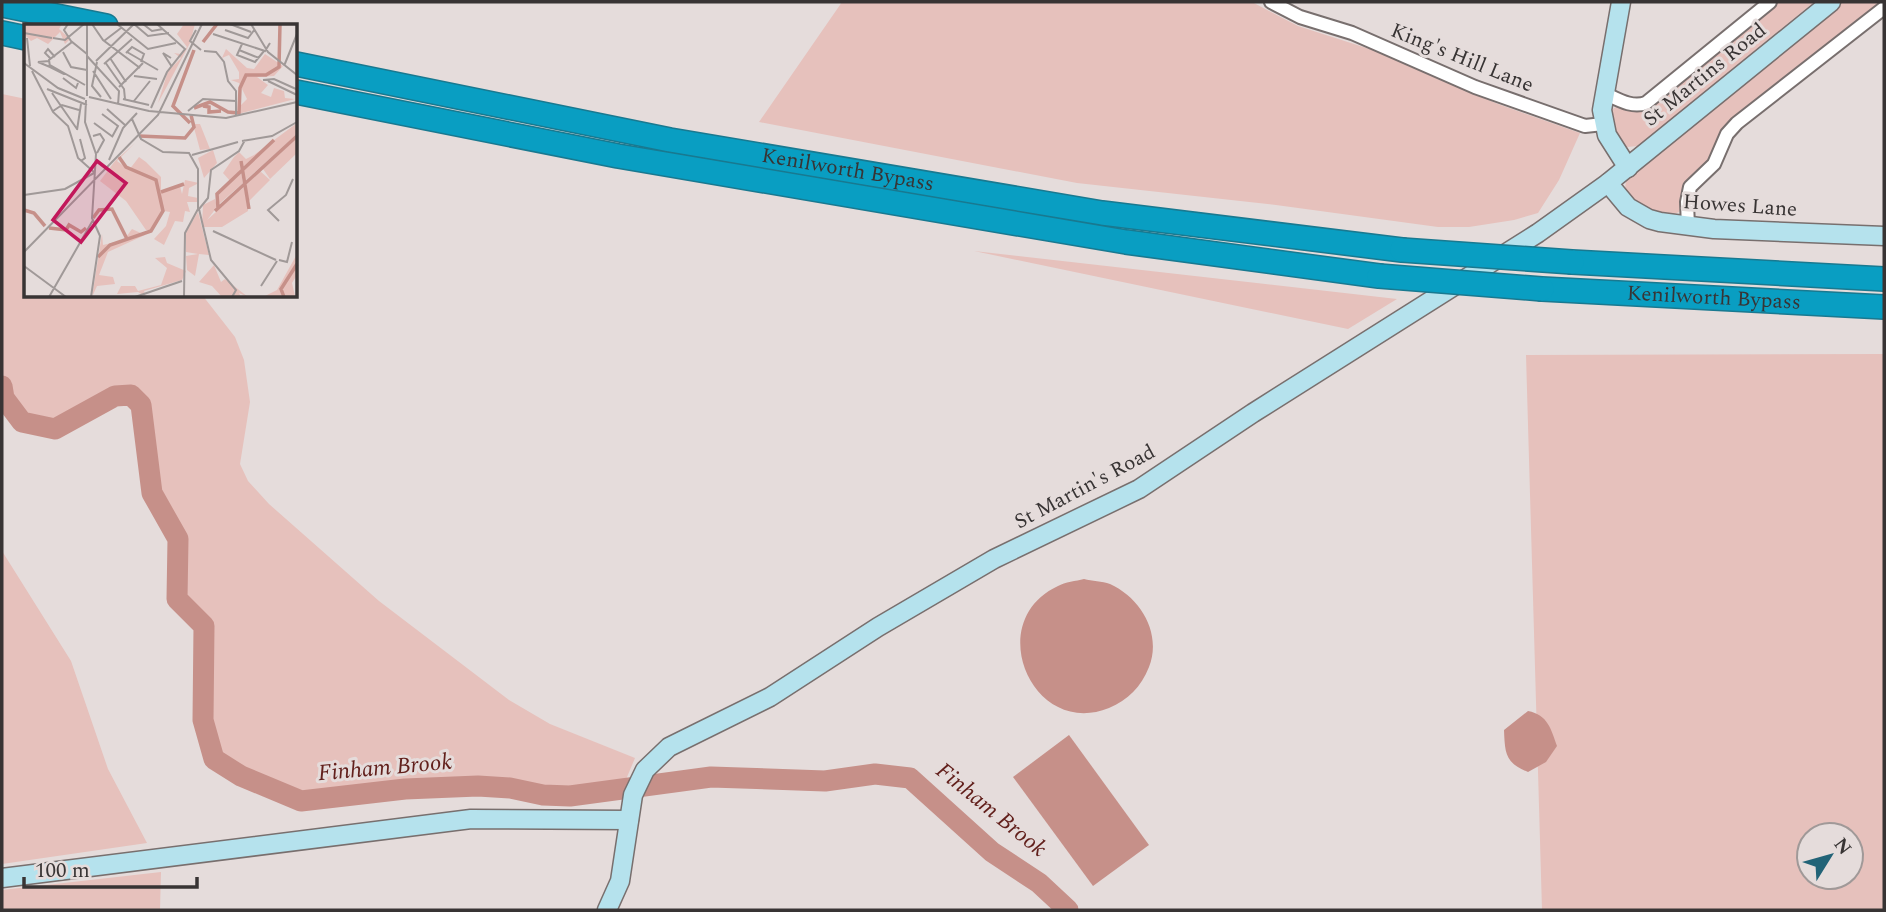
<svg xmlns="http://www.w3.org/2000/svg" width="1886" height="912" font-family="Spectral,serif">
	<rect width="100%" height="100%" fill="#e5dcdb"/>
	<g fill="#e6c1bc" fill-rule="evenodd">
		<polygon points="842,2 1252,2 1298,26 1382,53 1498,104 1580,133 1559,180 1538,213 1514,220 1469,227 1438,227 1276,205 1077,183 759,122"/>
		<path d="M1778 2H1814L1638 146 1627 147 1615 137 1609 114C1615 104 1622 106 1632 108L1720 49Z"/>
		<path d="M1842 2H1884L1734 121 1712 160 1679 212 1666 217C1649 211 1612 199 1630 175Z"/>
		<polygon points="2,94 26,99 26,296 203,296 235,337 244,360 250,402 240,464 248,481 269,504 379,601 509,700 550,724 635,758 622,789 570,796 543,795 510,788 478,786 405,789 301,801 241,776 214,759 203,720 204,626 177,599 178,539 152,493 141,405 131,395 115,396 55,429 22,422 4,398 2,385"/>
		<polygon points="974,251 1397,299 1348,329"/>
		<path d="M1884 354V910H1542L1526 355ZM1809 835H1851V877H1809Z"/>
		<polygon points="2,551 71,661 108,769 147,843 2,864"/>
		<polygon points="161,872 160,910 2,910 2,890"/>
	</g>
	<g fill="#c69089">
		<path d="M1084 579C1092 581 1102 581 1110 584 1141 598 1162 634 1149 667 1141 687 1128 700 1109 708 1032 739 982 621 1058 586 1065 582 1076 581 1084 579Z"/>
		<path d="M1528 711C1548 715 1551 729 1557 746L1546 762 1528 772C1505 763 1505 753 1504 730Z"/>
		<polygon points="1069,735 1149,845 1093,886 1013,777"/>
	</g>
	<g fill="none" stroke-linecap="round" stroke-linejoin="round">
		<polyline stroke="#c69089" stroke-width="21" points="2,386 4,398 22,422 55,429 115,396 131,395 141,405 152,493 178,539 177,599 204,626 203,720 214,759 241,776 301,801 405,789 478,786 510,788 543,795 570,796 711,777 825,781 875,774 910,778 992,852 1039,883 1068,910"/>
		<g stroke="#786f6e" stroke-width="16">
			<g id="street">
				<polyline points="1271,2 1300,17 1352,33 1475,87 1585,126 1603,124"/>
				<path d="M1606 94C1619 100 1632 108 1646 103L1770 2"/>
				<polyline points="1688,227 1687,202 1690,187 1714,164 1727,134 1737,123 1884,8"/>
			</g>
		</g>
		<g stroke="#786f6e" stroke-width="21">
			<g id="secondary">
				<polyline points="1621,2 1602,110 1607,135 1628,168"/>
				<polyline points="1608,183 1628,207 1649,219 1660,222 1714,229 1884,236"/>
				<polyline points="2,878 471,819 629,820"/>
				<polyline points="607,910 620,881 633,795 645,770 669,747 770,697 878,627 994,559 1139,489 1253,413 1538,233 1608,183 1831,2"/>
			</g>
		</g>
		<g stroke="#197990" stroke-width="26">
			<g id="highway">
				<polyline points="2,5 106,26"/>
				<polyline points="2,33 26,38"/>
				<path id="s1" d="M296 64 670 140 1102 213 1402 250"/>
				<polyline points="296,92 618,156 1126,242 1379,276"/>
				<polyline points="1572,262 1884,279"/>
				<path id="s2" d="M1542 289 1884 307"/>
			</g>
		</g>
		<use href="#street" stroke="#fff" stroke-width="12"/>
		<use href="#secondary" stroke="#b5e2ed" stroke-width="18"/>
		<use href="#highway" stroke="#099ec2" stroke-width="23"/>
		<g stroke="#197990" stroke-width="26" stroke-linecap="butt">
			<g id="highway-bridge">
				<polyline points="1402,250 1572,262"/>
				<polyline points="1379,276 1542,289"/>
			</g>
		</g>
		<use href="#highway-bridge" stroke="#099ec2" stroke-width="23"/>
	</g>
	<g text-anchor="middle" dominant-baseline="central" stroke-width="6" stroke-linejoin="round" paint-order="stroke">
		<g font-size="21" fill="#383434" stroke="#e5dcdb">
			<text transform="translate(1462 58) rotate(22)">King's Hill Lane</text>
			<text transform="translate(1705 75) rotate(-39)">St Martins Road</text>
			<text stroke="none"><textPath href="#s1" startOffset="562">Kenilworth Bypass</textPath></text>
			<text transform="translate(1740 206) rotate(4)">Howes Lane</text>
			<text stroke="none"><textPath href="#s2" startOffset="172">Kenilworth Bypass</textPath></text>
			<text transform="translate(1085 487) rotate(-28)">St Martin's Road</text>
		</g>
		<g font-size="23" font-style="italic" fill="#62201c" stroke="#e5dcdb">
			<text transform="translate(385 768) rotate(-5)">Finham Brook</text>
			<text transform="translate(991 810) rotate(39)">Finham Brook</text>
		</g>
	</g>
	<g transform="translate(24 24)">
		<rect width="273" height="273" fill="#e5dcdb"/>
		<path d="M0 0H38L35 5 46 15 41 20 36 8 24 20 13 14 7 17 0 10ZM160 0H171L166 19 134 79 144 47 157 34 150 29 157 30 163 23 153 10ZM202 25 223 44 230 45 241 30 259 42 250 52 233 53 244 61 237 69 247 73 250 64 260 67 261 74 271 75 214 90 216 75V82L223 75 215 59 207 56 215 55V48L205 31 198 34ZM273 99V110L221 157 215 135 217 145 212 152 217 148 219 159 194 181V170L207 158 199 149 210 133 215 128 222 135 230 131ZM169 100H176L186 125 176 126ZM273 114V129L246 155 239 145ZM111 119 93 137 105 146 115 133 122 138 137 153V168L156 162 158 170 161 156 175 159 165 164 164 172 174 174V178H163L166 188 161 187 159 198 151 197 140 221 130 215 142 202 146 188 140 187 129 206H122L102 177 76 157 91 137ZM189 126 193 139 180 154 174 134ZM236 147 246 156 225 177 222 161ZM220 163 224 187 198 203H178L179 181 191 175 193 183 183 196ZM174 188 185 231 175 230 171 252 163 246 162 232 174 230 162 228V208ZM108 205 121 211 84 228 75 251 89 253 91 260 73 262 68 273 78 210 79 221 100 216ZM273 230V251L268 259 271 272 239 273 253 266ZM141 233 143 239 162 247 158 256 120 267 122 273 114 268 93 270 97 262H111L114 267 137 261 143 244 131 234ZM190 241 197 258 201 255 224 273 215 269 217 273H198L188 262 175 258Z" fill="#e6c1bc"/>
		<path fill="none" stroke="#c69089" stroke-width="3.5" d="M179 18 193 0M179 82 185 83V88L197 87M170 84 186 78 204 88 215 89 216 64 222 51H242L255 43 256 0M166 99 149 82 170 26M115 112 161 114 170 103 167 91M217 137 225 185M137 168 160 160M194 184 193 170 250 116M0 186 10 189 21 202M191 187 273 112M69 194 75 186 88 185 103 215M25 204 42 206 45 201 57 208 62 204M74 233 86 221 127 207 139 187 132 156 102 143 95 133M260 273 257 265 273 240"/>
		<path fill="none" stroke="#a09998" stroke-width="2" d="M44 0 40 6 47 17 63 30M68 0 79 16 116 44M93 0 124 25 152 19M110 0 124 12 145 9M119 0 128 7 139 5M206 0 227 8M227 0 244 28 273 51M172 6 166 17 177 26M201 6 224 14 231 5M0 9 28 14M189 10 241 27 246 19M3 14 6 42M29 14 41 16 60 0M80 17 97 4M218 20 213 31 231 38 240 27M215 26 235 34M180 27 192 28 200 38 204 57 212 67V93M39 28 47 43 63 46M103 28 134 46M102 29 108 23 120 30 117 38M63 32 95 67 94 81M86 34 102 58M147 34 139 29 148 43M27 35 21 29 24 25 31 33M25 37 14 38 26 43M72 37 110 0M73 38 68 62 77 73M81 38 100 65 101 75M0 39 34 64 61 75M80 40 108 15M26 41 61 61M260 42 273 10M8 47 29 88 44 102 54 134 71 149M69 47 87 75M40 50 26 43 25 36 48 18M110 52 133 55M39 54 52 64 54 59M239 56 250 55 272 65M244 57 273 71M95 63 119 39M23 65 63 81M28 69 53 105M63 72V0M65 73 125 87 202 94 273 78M99 75 125 81M62 76 61 98 72 130 68 194 76 212 67 273M110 77 126 57M127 84 143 48 161 25 133 0M83 85 101 101M29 87 38 81 55 86M164 87 179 75 212 77M78 90 94 102 88 113M108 95 117 115 139 128 165 129 174 145V185L161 209 160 273M70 99 89 113M53 106 57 80M69 112 76 110 80 116 73 129M56 115 61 134 57 137M218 117 248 112 273 98M168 131 214 118M85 136 99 104 113 89M0 171 41 165 70 149M255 197 244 186 262 171 269 155M189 207 252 236M0 228 134 91 178 0M255 236 263 238 268 218M0 242 42 273M237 262 253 237M25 273 69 196M111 273 158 257M208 273 212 266 187 236 175 185 184 174 187 146 215 127 221 116"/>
		<path fill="#c2185b" fill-opacity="0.15" stroke="#c2185b" stroke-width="3.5" d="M73 137 102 159 57 218 29 196Z"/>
		<rect width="273" height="273" fill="none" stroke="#383434" stroke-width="3.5"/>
	</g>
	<rect width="1886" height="912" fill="none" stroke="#383434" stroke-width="7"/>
	<g transform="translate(1830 856) rotate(53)"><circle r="33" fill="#e5dcdb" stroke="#a09998" stroke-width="2"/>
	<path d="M0-5L12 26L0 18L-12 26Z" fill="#226377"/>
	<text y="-10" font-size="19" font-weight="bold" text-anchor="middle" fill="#383434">N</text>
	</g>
	<path d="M24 877v10h173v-10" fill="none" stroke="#383434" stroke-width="3.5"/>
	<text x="35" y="877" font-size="21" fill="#383434" stroke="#e5dcdb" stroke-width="5" paint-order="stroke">100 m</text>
</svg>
